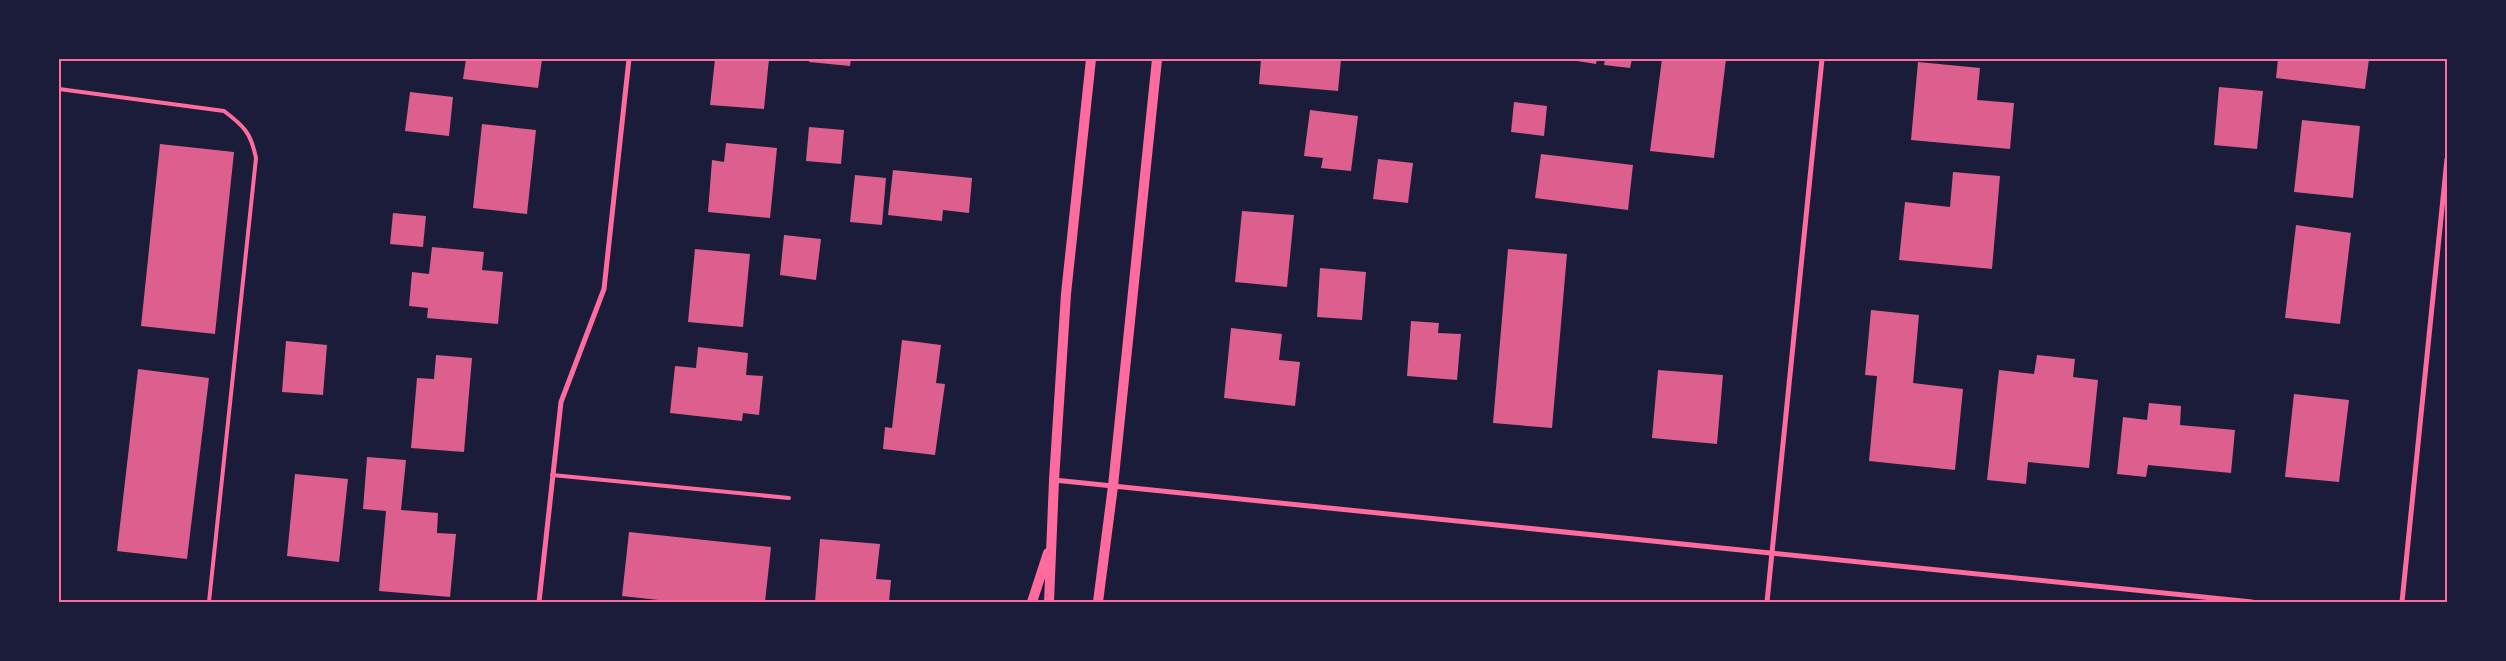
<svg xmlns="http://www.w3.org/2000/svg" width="2506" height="661" font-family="'Exo 2',sans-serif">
	<rect width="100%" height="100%" fill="#1b1b3a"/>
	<g fill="#dd5f8e">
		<polygon points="466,59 542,59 538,88 463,79"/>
		<polygon points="715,59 769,59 764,109 710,105"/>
		<polygon points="810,59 851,59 850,66 809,62"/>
		<polygon points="1261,59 1341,59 1338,91 1259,84"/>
		<polygon points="1564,59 1597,59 1596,64"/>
		<polygon points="1605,59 1632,59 1630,68 1604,65"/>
		<polygon points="1662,59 1726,59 1714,158 1650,151"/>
		<polygon points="2278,59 2369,59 2365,89 2276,78"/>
		<polygon points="1918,62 1980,68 1977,100 2014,103 2010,149 1911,140"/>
		<polygon points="2219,87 2263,91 2257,149 2214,145"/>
		<polygon points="410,92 453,97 449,136 405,131"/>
		<polygon points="1514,102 1547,106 1544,136 1511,132"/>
		<polygon points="1310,110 1358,116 1351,171 1321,168 1323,158 1304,156"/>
		<polygon points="2302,120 2360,126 2353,198 2294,192"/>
		<polygon points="482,124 536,130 527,214 473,208"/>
		<polygon points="809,127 844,130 841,164 806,161"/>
		<polygon points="726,143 777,148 770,218 708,212 712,160 724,162"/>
		<polygon points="160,144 234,152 215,334 141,326"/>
		<polygon points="1541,154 1633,165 1628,210 1535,198"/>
		<polygon points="1378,159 1413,163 1408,203 1373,199"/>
		<polygon points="893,170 972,178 969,213 943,210 942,221 888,215"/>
		<polygon points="1953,172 2000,176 1992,269 1899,260 1905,202 1950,207"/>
		<polygon points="855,175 886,178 882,225 850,222"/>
		<polygon points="1242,211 1294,215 1287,287 1235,282"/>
		<polygon points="393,213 426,216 423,247 390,244"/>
		<polygon points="2296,225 2351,233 2340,324 2285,318"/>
		<polygon points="784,235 821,239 816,280 780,275"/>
		<polygon points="432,247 484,252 482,270 503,272 498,324 427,318 428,308 409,306 412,272 429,274"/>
		<polygon points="695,249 750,254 743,327 688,322"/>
		<polygon points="1508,249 1567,254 1552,428 1493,423"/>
		<polygon points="1320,268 1366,272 1362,320 1317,317"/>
		<polygon points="1871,310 1919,315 1913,383 1963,389 1955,470 1869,461 1877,376 1865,375"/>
		<polygon points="1411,321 1439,323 1438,333 1461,334 1457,380 1407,376"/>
		<polygon points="1231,328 1282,334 1279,360 1300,362 1295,406 1224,398"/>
		<polygon points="902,340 941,345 936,383 945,384 935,455 883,449 885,427 892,428"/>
		<polygon points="286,341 327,345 323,395 282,392"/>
		<polygon points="698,347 748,353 746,375 763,376 759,415 743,413 742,421 670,413 675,366 696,368"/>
		<polygon points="436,355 472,358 464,452 411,448 417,378 434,379"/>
		<polygon points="2037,355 2075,359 2073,377 2098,380 2089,468 2028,462 2026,484 1987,480 1999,370 2034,374"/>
		<polygon points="138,369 209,378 187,559 117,551"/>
		<polygon points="1658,370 1723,375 1717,444 1652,438"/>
		<polygon points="2294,394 2349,400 2339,482 2285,477"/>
		<polygon points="2149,403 2181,406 2180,425 2235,430 2231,473 2148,465 2146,477 2117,474 2123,417 2147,420"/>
		<polygon points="367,457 406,460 401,510 438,513 437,533 456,534 450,597 379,591 386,511 363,509"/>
		<polygon points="295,474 348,479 339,562 287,556"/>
		<polygon points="629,532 771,547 765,602 677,602 622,596"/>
		<polygon points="820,539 880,544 876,579 891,580 889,602 815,602"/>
	</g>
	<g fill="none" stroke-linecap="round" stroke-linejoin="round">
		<g stroke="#ff6b9d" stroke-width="4">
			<path d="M59 89 224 111C244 126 251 133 256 158L209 602"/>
			<polyline points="552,475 789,498"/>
		</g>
		<g stroke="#ff6b9d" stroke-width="5">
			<polyline points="1054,480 2252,602"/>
			<polyline points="539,602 561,402 604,289 629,59"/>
			<polyline points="1767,602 1822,59"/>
			<polyline points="2402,602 2447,159"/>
		</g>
		<g stroke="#ff6b9d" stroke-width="10">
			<polyline points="1032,602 1048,553"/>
			<polyline points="1049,602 1054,480 1066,294 1091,59"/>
			<polyline points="1098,602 1113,486 1157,59"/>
		</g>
	</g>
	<rect width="2506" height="661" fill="none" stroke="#1b1b3a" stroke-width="120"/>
	<rect x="60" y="60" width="2386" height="541" fill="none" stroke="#ff6b9d" stroke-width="2"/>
</svg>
